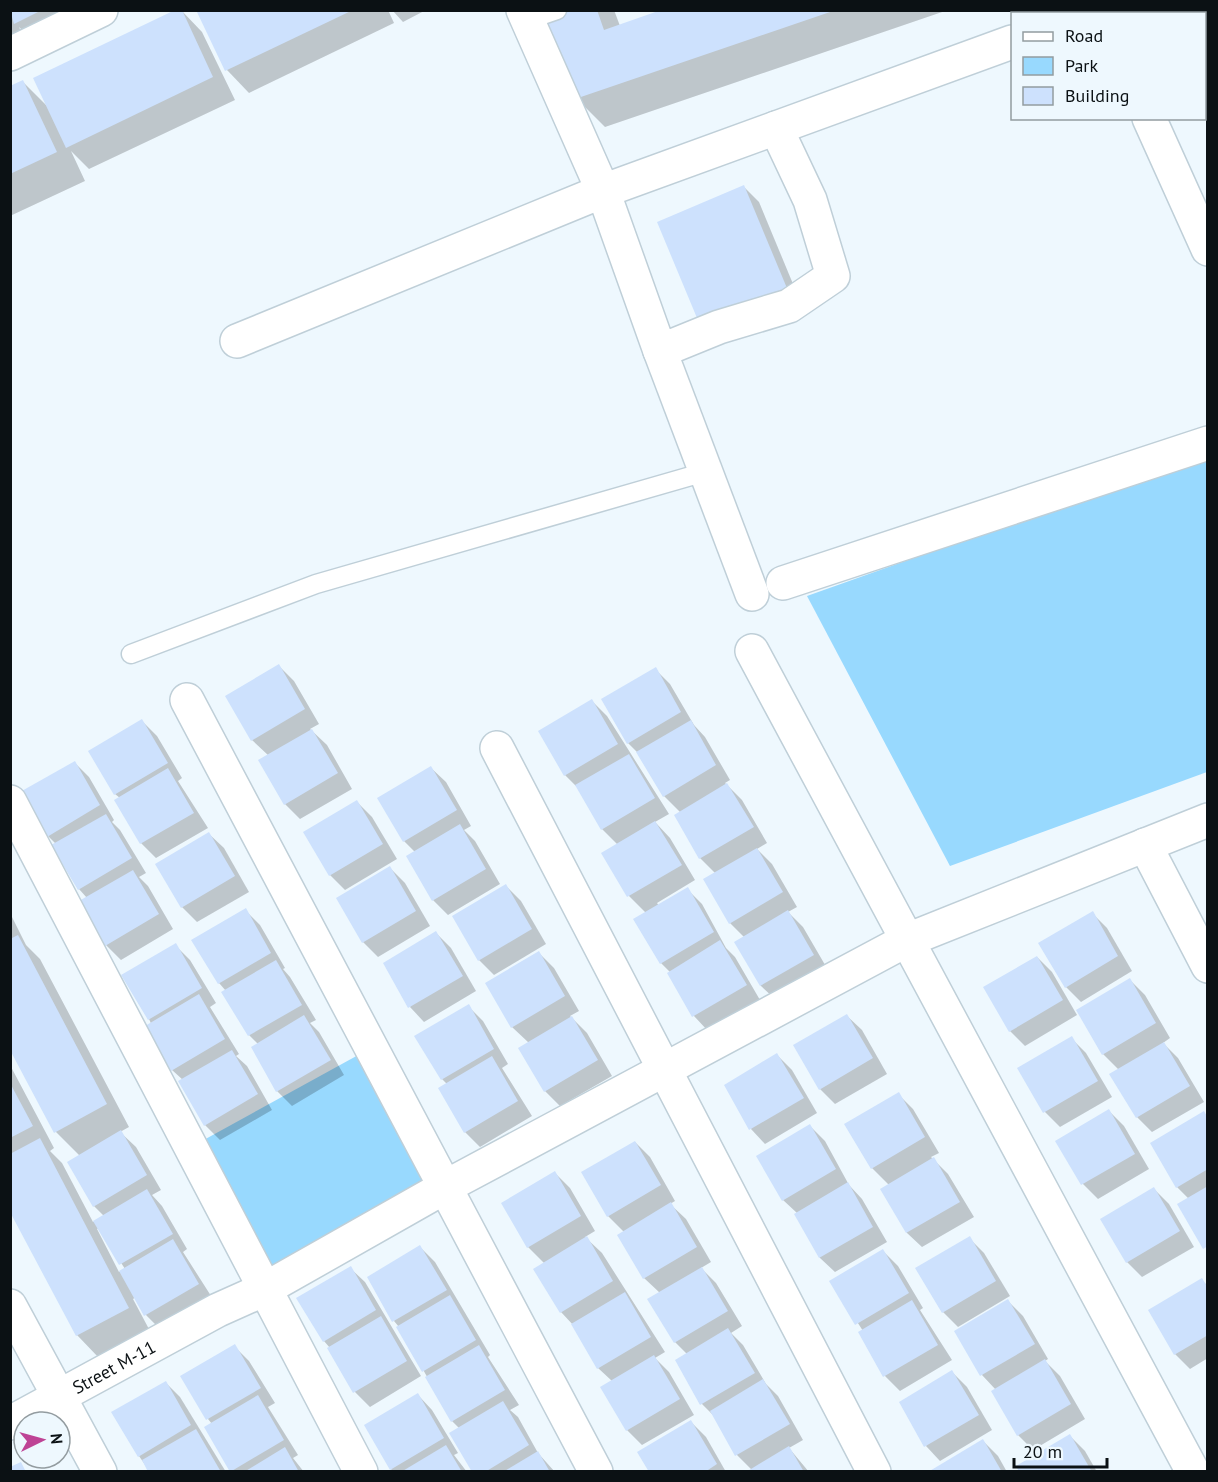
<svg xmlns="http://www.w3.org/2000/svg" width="1218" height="1482" font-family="'PT Sans',sans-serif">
	<rect width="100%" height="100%" fill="#eef8fe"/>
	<g fill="#98d9fe">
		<polygon points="1207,454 1207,772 950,866 807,596"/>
		<polygon points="371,1048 445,1187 265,1289 191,1147"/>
	</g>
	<g fill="#0003" fill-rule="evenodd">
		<polygon points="10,10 110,10 38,45 19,27 33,57 10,67"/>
		<polygon points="181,10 202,32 235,100 89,169 71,151 85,181 10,216 10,87 23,82 48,107"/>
		<polygon points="198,10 388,10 394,23 249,93 227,70"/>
		<polygon points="392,10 426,10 403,22"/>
		<polygon points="543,10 614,10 620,26 665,10 948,10 605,127 576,98 555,22"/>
		<polygon points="744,187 759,202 803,308 703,329"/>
		<polygon points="279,666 294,681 319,724 310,729 327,745 352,789 300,819 285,804 269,756 252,740"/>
		<polygon points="655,669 670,684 694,725 705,737 730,780 725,783 742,800 767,843 757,849 772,864 797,907 788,912 803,927 828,970 776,1000 761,986 736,942 744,937 730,923 716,874 700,858 676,815 680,812 664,796 640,755 628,743"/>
		<polygon points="592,701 607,716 669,814 655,822 670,838 695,880 657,903 659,906 687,889 702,904 726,948 735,957 760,1000 708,1031 694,1016 670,972 661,963 646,913 629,896 603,853 618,845 602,829 578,788 565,775"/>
		<polygon points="142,721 157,736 182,778 178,781 208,828 156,858 141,843 116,801 120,798 115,794"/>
		<polygon points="74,762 89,777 114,820 112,822 120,830 146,873 139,877 148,886 173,929 121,960 106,945 87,898 79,889 56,844 48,836"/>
		<polygon points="431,768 446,782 471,826 464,830 475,841 500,884 448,915 433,900 415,852 404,841 379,798"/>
		<polygon points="357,802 372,817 397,859 345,890 330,875 305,832"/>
		<polygon points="209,834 224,848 249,892 197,922 182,907"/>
		<polygon points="390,868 405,883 430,926 378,957 363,942"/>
		<polygon points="506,886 521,901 546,944 494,975 479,960"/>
		<polygon points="245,910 260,925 285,968 283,969 290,977 316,1020 310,1023 319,1032 344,1075 292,1106 277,1091 258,1044 249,1035 226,991 219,983"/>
		<path d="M10 913 26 945 40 959 129 1127 120 1132 136 1147 161 1190 152 1195 162 1206 187 1249 183 1252 213 1299 161 1330 146 1315 136 1297 133 1299 150 1331 99 1358 77 1335 10 1209V1065L54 1148 50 1151 62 1163 93 1222 104 1216 94 1206 80 1156 56 1132 10 1046ZM99 1228 125 1269 119 1272 97 1229Z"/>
		<polygon points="1092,913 1107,928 1132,971 1081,1002 1066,987"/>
		<polygon points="436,933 451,948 476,991 424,1022 410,1007"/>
		<polygon points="175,945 190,960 216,1003 210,1007 239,1054 236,1056 247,1066 272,1110 220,1140 205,1125 183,1080 172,1070 149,1019"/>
		<polygon points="539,953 554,968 579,1011 570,1016 587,1033 612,1076 560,1106 545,1091 520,1048 529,1043 512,1027"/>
		<polygon points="1037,957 1052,972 1077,1015 1025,1046 1010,1031"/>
		<polygon points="1130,980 1145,995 1170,1038 1163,1043 1178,1058 1204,1102 1152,1132 1137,1117 1119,1070 1103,1054"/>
		<polygon points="468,1006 483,1021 508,1064 502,1068 532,1116 480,1147 465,1132 447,1084 442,1079"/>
		<polygon points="847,1016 862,1030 887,1074 835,1104 820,1089 795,1046"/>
		<polygon points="1071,1038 1086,1053 1112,1097 1060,1127 1045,1112 1019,1069"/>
		<polygon points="777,1055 792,1070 817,1113 765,1144 751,1129"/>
		<polygon points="898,1094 913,1109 939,1153 931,1157 948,1174 974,1217 922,1247 907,1233 882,1189 889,1185 872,1168"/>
		<polygon points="1109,1111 1124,1126 1149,1169 1098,1199 1083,1184 1057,1141"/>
		<polygon points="1208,1117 1208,1251 1189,1199 1177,1187"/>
		<polygon points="810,1126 825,1141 849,1185 862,1199 887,1242 835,1272 820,1258 797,1213 783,1200"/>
		<polygon points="635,1142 650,1157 675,1201 670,1204 686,1219 711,1262 701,1268 716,1283 742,1326 731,1333 743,1345 766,1384 778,1396 803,1440 789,1448 809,1472 749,1472 752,1470 737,1455 715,1417 702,1404 687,1354 675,1342 660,1293 644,1278 624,1232 608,1216 583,1173"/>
		<polygon points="555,1173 570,1188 595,1231 585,1237 602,1253 665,1352 655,1358 669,1372 694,1415 642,1445 627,1430 602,1387 612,1381 598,1368 574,1326 561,1312 545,1264 528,1247"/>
		<polygon points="1154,1189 1169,1204 1194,1247 1142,1277 1127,1262 1102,1219"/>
		<polygon points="969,1238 984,1253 1010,1296 958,1327 943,1312"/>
		<polygon points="420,1247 435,1262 490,1355 488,1357 519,1405 510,1410 518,1417 538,1453 555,1472 473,1472 459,1428 452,1421 399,1327 394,1321"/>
		<polygon points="883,1251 898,1266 923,1308 920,1310 952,1360 900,1391 885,1376 863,1331 831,1281"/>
		<polygon points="350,1268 365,1282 421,1376 370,1407 355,1392 330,1348 324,1341"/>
		<polygon points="1201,1280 1208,1286 1208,1358 1190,1369 1175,1354"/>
		<polygon points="1008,1301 1023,1316 1048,1359 1045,1361 1060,1376 1085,1419 1033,1450 1018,1435 996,1390 982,1375"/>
		<polygon points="234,1346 249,1361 275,1403 268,1407 298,1455 293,1458 304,1472 231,1471 212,1424 208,1419"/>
		<polygon points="952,1372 967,1387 992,1430 940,1461 926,1446"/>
		<polygon points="165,1382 180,1397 226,1472 150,1472 139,1456"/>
		<polygon points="418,1395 432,1410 458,1453 454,1455 467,1472 393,1472 391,1469"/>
		<polygon points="691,1422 706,1437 726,1472 650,1472"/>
		<polygon points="1070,1436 1085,1451 1097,1472 1021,1472"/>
		<polygon points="983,1441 998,1456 1007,1472 931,1471"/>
	</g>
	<g fill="#cde1fd">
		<polygon points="10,10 42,10 14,24"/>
		<polygon points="175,10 182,10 213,77 66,148 33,78"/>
		<polygon points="196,10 353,10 225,71"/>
		<polygon points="550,10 597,10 604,30 661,10 833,11 575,99 544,25 554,20"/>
		<polygon points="23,80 57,152 10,174 10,86"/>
		<polygon points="744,185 789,293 702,330 657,222"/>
		<polygon points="279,664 305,709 251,741 225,696"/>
		<polygon points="656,667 681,712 627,744 601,699"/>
		<polygon points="592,699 618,744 564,776 538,731"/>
		<polygon points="142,719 168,763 114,795 88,751"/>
		<polygon points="691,720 716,765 663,797 636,752"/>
		<polygon points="312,729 338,773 284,805 258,760"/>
		<polygon points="629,754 655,798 601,830 575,785"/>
		<polygon points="75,761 100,805 47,837 20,792"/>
		<polygon points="431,766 457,810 403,842 377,798"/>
		<polygon points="168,768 194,813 140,844 114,800"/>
		<polygon points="727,783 754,827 699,859 674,815"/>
		<polygon points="357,800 383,844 329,876 303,832"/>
		<polygon points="106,814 132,858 78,890 51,845"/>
		<polygon points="655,821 682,865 627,897 601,853"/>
		<polygon points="460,824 486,869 432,901 406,856"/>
		<polygon points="209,832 235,876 181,908 155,864"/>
		<polygon points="757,848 783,892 729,924 703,879"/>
		<polygon points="390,866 416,911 362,943 336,898"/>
		<polygon points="133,870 159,914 105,946 79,901"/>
		<polygon points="506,884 532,929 478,961 452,916"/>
		<polygon points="688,887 714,932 660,964 633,919"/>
		<polygon points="246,908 271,953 218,984 191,940"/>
		<polygon points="788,910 814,955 760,986 734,942"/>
		<polygon points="1093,911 1118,956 1065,988 1038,943"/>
		<polygon points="436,931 463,976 408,1008 383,963"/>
		<polygon points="18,935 107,1104 54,1133 10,1050 10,939"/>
		<polygon points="720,940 747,985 692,1017 667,973"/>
		<polygon points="176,943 202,988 148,1020 121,975"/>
		<polygon points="539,951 565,996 511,1028 485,983"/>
		<polygon points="1037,956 1063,1000 1009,1032 983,987"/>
		<polygon points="276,960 302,1005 248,1036 221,992"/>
		<polygon points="1130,978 1156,1023 1102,1055 1076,1010"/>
		<polygon points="199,994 225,1039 171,1071 145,1026"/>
		<polygon points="469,1004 494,1049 441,1080 414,1036"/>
		<polygon points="847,1014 873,1058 819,1090 793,1045"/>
		<polygon points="304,1015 331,1060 276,1092 251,1047"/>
		<polygon points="572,1016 598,1060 544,1092 518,1048"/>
		<polygon points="1072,1036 1098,1081 1043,1113 1017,1068"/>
		<polygon points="1164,1042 1190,1086 1136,1118 1109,1074"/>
		<polygon points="232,1050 258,1094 204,1126 178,1081"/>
		<polygon points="777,1053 804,1098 749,1130 724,1085"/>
		<polygon points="492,1056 518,1101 464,1133 438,1088"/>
		<polygon points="10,1083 33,1126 10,1138"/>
		<polygon points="899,1092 925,1137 871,1169 844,1124"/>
		<polygon points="1109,1109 1135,1154 1081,1185 1055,1141"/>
		<polygon points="1204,1111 1208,1118 1208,1169 1176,1188 1150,1143"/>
		<polygon points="810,1124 836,1169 782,1201 756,1156"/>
		<polygon points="121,1130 147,1175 93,1207 67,1162"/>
		<polygon points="40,1138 129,1308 76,1336 10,1212 10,1154"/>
		<polygon points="635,1141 661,1185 607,1217 581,1172"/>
		<polygon points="934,1157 960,1202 906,1233 880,1189"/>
		<polygon points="555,1171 581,1216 527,1248 501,1203"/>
		<polygon points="848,1182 873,1227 819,1258 794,1214"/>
		<polygon points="1208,1186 1208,1246 1203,1249 1177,1204"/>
		<polygon points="1154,1187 1180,1231 1126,1263 1100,1219"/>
		<polygon points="147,1189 173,1234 119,1265 93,1221"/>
		<polygon points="671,1202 697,1247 643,1279 617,1235"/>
		<polygon points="587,1236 613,1281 560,1313 533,1269"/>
		<polygon points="970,1236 996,1281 942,1313 915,1268"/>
		<polygon points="173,1239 199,1284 144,1316 119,1271"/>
		<polygon points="420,1245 447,1290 392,1322 367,1277"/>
		<polygon points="883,1249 909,1293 855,1325 829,1281"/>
		<polygon points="351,1266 376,1310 323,1342 296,1298"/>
		<polygon points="702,1267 728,1311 674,1343 647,1299"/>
		<polygon points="1202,1278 1208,1288 1208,1335 1174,1355 1148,1310"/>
		<polygon points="625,1292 651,1337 597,1369 571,1324"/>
		<polygon points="450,1295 476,1340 422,1372 396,1327"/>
		<polygon points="1008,1299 1035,1344 980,1376 954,1331"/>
		<polygon points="912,1300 938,1345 883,1377 858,1332"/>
		<polygon points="381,1316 407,1361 353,1393 327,1348"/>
		<polygon points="728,1328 755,1373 700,1405 675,1360"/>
		<polygon points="235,1344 261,1388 206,1420 180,1376"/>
		<polygon points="479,1345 505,1390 451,1422 425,1377"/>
		<polygon points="654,1355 680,1399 626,1431 600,1387"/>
		<polygon points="1045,1359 1071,1404 1017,1436 991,1391"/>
		<polygon points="952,1370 979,1415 924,1447 899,1402"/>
		<polygon points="763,1379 790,1424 735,1456 710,1411"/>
		<polygon points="166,1381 191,1425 138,1457 111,1412"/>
		<polygon points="418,1393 444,1438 390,1470 364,1425"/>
		<polygon points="258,1395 284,1440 230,1472 204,1427"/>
		<polygon points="503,1401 529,1445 485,1472 472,1472 449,1433"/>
		<polygon points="691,1420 717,1464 705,1472 649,1472 637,1452"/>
		<polygon points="196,1429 221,1472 148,1472 142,1460"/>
		<polygon points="1070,1434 1092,1472 1019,1472 1016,1466"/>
		<polygon points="983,1439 1002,1472 928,1472"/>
		<polygon points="446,1445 462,1472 401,1472"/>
		<polygon points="789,1446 804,1472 746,1472"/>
		<polygon points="285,1447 299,1472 244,1472"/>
		<polygon points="538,1451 550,1472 503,1472"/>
		<polygon points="21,1462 26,1472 10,1472 10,1467"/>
	</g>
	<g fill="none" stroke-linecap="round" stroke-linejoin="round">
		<g stroke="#bfcfd8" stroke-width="21">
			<g id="lane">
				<polyline points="528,20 557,10"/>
				<polyline points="131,654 316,584 705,472"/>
			</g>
		</g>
		<g stroke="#bfcfd8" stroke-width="36">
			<g id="street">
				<polyline points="523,10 603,191 660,351 719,327 789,306 833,276 810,200 776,128"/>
				<polyline points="1093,14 1101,11"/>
				<polyline points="10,54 101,10"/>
				<polyline points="1149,118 1208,249"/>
				<polyline points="237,341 603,191 1012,42"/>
				<polyline points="660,351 752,594"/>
				<polyline points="783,583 1208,443"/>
				<polyline points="752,651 1193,1472"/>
				<polyline points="187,700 596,1472"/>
				<polyline points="497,748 874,1472"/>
				<polyline points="10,802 361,1472"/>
				<polyline points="1145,845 1208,966"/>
				<polyline points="10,1306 100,1472"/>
				<path id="s1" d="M10 1423 218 1310 265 1289 445 1187 905 941 1208 820"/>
			</g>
		</g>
		<use href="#lane" stroke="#fff" stroke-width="18"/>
		<use href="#street" stroke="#fff" stroke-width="33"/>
	</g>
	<g text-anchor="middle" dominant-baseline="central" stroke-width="4.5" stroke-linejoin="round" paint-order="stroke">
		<g font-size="18" fill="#0b1114" stroke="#eef8fe">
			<text stroke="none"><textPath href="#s1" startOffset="118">Street M-11</textPath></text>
		</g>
	</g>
	<rect width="1218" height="1482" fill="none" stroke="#0b1114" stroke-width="24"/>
	<rect x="1011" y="12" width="195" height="108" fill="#eef8fe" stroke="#939ca0" stroke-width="1.5"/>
	<rect x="1023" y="32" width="30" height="9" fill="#ffffff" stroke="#939ca0" stroke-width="1.5"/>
	<text x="1065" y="42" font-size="18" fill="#0b1114">Road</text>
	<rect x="1023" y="57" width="30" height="18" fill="#98d9fe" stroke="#939ca0" stroke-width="1.5"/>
	<text x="1065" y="72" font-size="18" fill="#0b1114">Park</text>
	<rect x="1023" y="87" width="30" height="18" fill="#cde1fd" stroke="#939ca0" stroke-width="1.5"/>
	<text x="1065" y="102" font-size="18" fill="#0b1114">Building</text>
	<g transform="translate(42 1440) rotate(85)"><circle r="28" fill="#eef8fe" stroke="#939ca0" stroke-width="1.5"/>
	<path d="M0-4.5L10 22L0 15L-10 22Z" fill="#be4395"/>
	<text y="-9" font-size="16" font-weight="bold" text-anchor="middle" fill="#0b1114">N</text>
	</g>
	<path d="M1014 1458v9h93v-9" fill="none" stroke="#0b1114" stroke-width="3"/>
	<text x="1023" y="1458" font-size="18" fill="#0b1114" stroke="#eef8fe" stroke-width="4.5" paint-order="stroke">20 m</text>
</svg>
